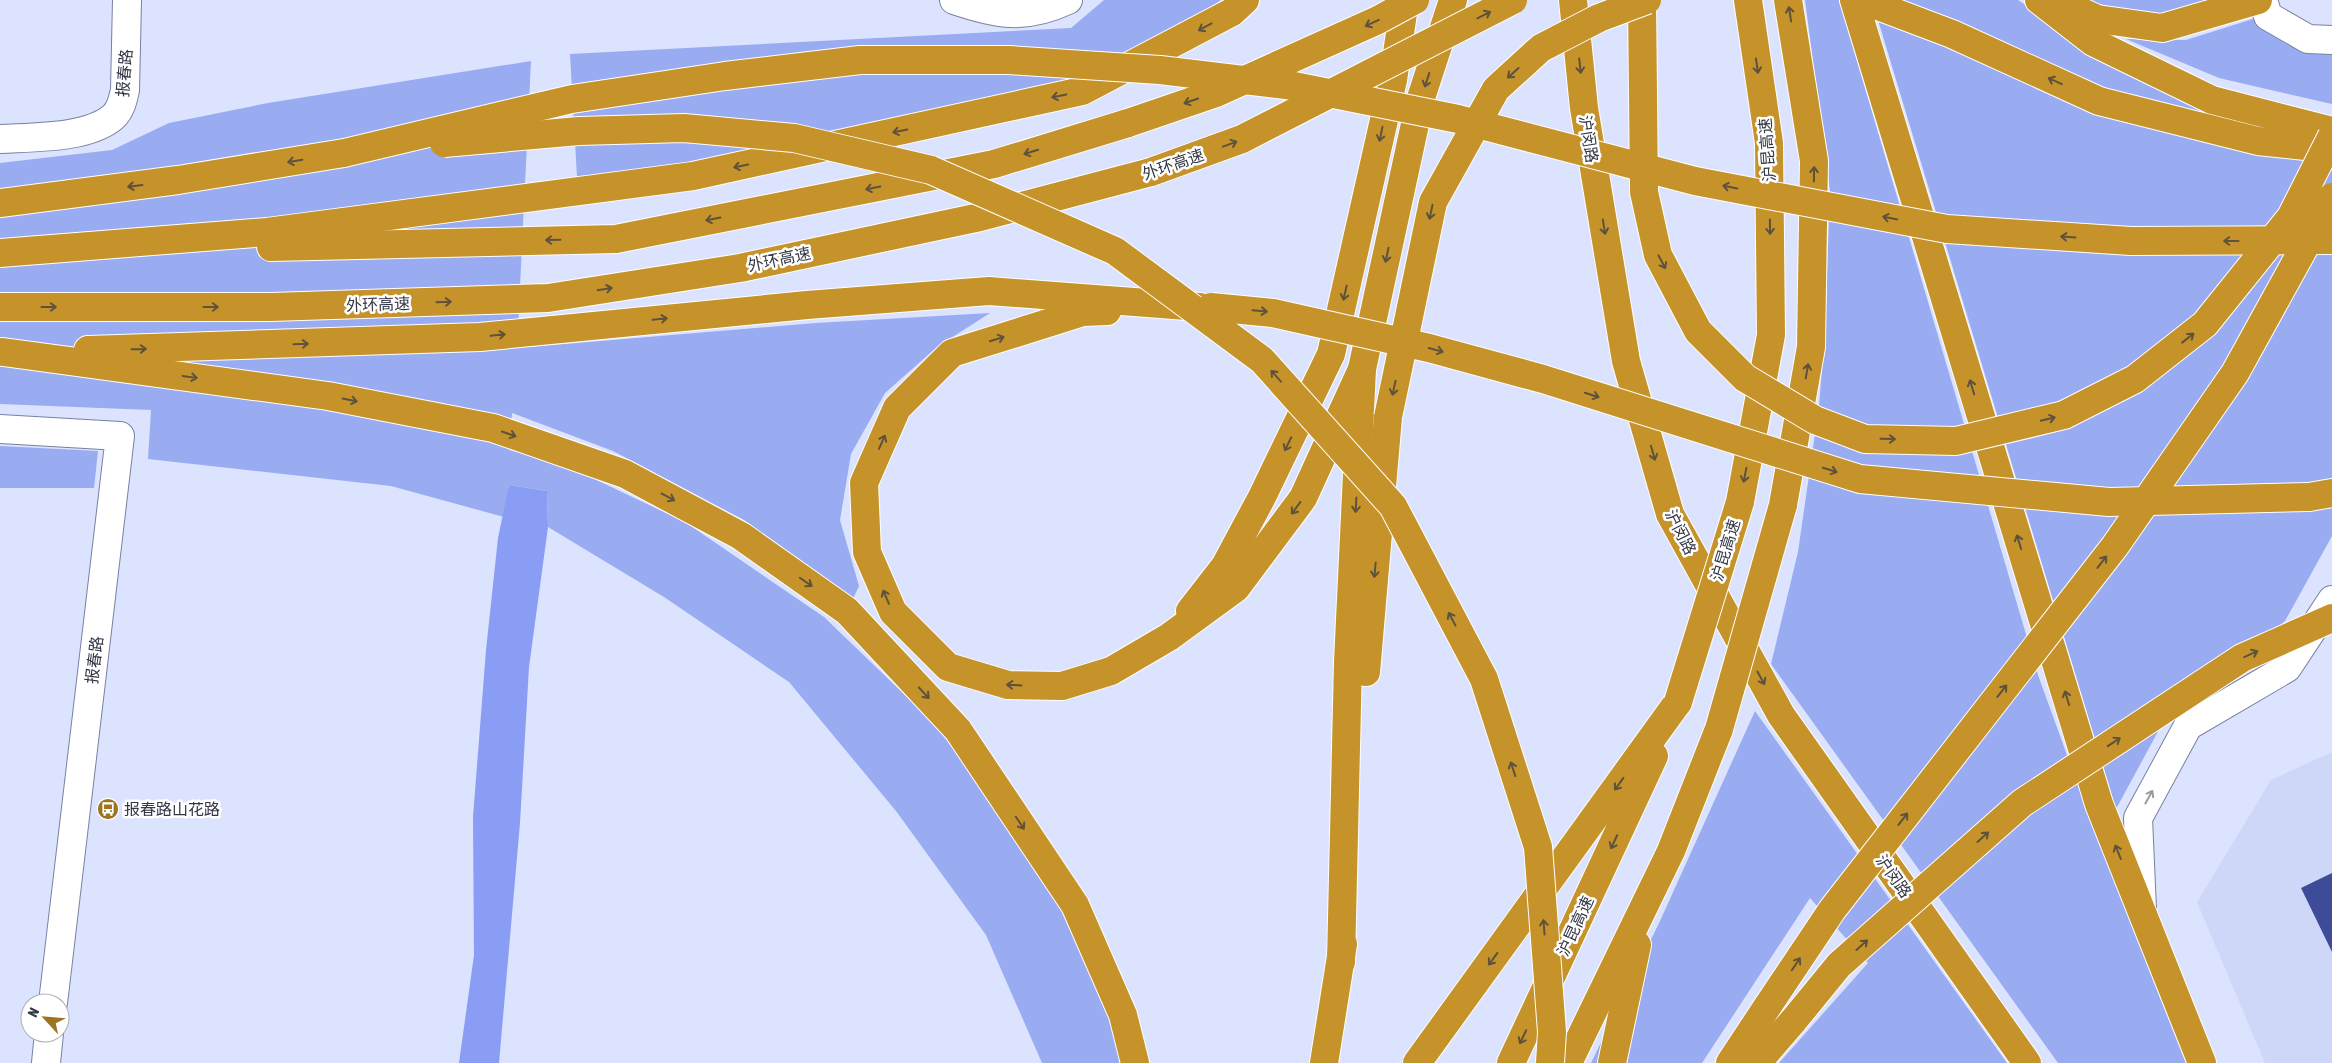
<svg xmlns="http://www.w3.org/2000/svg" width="2332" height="1063" font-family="'Asap Condensed','Noto Sans SC',sans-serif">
	<rect width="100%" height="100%" fill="#dbe3ff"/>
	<polygon fill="#ced7f8" points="2332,752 2332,1063 2265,1063 2197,902 2271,780"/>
	<g fill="#99abf1">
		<polygon points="1104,0 1221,0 1184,28 1041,92 718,160 577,177 570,54 1071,28"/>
		<polygon points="1805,0 1839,0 2038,675 2093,827 2186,1063 2058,1063 1771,664 1798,552 1819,406 1825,332 1830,191"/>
		<polygon points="1872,0 2018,0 2080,41 2322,122 2332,123 2332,536 2285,621 2161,726 2116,809"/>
		<polygon points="2083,0 2221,0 2158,18"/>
		<polygon points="2256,18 2307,53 2332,54 2332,104 2219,78 2126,39 2186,40"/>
		<polygon points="531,61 517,348 816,323 990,313 937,347 885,393 851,454 840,520 859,586 851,603 744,520 613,451 512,413 509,450 565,465 685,522 824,617 934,723 1008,822 1071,926 1125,1052 1127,1063 1042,1063 986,935 896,811 789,682 664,597 548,527 547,491 509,485 504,517 391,486 148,459 151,410 0,404 0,163 112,150 169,123 268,103"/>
		<polygon points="0,446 98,451 94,488 0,488"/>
		<polygon points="1755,711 2007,1063 1779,1063 1868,963 1810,898 1702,1063 1591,1063 1660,921"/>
	</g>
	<polygon fill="#899df4" points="509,485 547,491 548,527 529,667 520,823 499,1063 459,1063 474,955 473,817 486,650 498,538"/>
	<polygon fill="#3d4b99" points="2332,873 2332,952 2301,888"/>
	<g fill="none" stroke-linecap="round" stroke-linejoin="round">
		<g stroke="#7881a0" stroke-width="30">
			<g id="minor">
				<path d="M954 0C998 15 1025 20 1068 0"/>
				<polyline points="2263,0 2268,16 2308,39 2332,40"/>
				<path d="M0 139C32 137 87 139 113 117 121 110 123 99 125 90L127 0"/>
				<polyline points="0,429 120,436 53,1003"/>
				<polyline points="2142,909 2138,818 2188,726 2287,668 2332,600"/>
				<polyline points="46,1063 49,1033"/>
			</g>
		</g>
		<g stroke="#fff" stroke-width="30">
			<g id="highway">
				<polyline points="1573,0 1584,108 1626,361 1670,514 1781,715 2027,1063"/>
				<polyline points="1642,0 1643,94"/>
				<polyline points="1854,0 2099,804 2202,1063"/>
				<polyline points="1862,0 1952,34 2099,101 2258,141 2332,149"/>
				<polyline points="2039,0 2093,42 2212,100 2332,131"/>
				<polyline points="2058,1 2097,19 2162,28 2258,0"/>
				<polyline points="0,203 178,180 344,153"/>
				<polyline points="271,247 616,239 994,164 1128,123"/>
				<polyline points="0,253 267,232 693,176 1082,91 1232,12 1245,0"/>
				<polyline points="0,307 271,307 548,298 740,268 980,217 1151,172"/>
				<polyline points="1107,311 1083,312 952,353 897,408 864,483 867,552 893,612 948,667 1008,685 1062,686 1111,671 1169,637 1236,588 1303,498 1362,369"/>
				<polyline points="88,350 480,337 807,305 989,291 1200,307"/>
				<polyline points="3,352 328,396 493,428 625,474 741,536 847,611 958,730 1075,905 1123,1015 1135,1063"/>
				<polyline points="2309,497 2332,493"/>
				<polyline points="1740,502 1771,335 1769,143 1748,0"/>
				<polyline points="1783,505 1811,347 1814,161 1788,0"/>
				<polyline points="1190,611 1225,566 1262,497 1331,354 1393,80 1405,0"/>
				<polyline points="1366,672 1388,417"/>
				<polyline points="1341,962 1348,662 1362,369 1420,101 1453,0"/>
				<polyline points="1324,1063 1343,944"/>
				<polyline points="1417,1063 1678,702"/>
				<polyline points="1511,1063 1654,756"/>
				<polyline points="1568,1063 1671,851 1719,729"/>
				<polyline points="1612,1063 1637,945"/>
				<polyline points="1730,1063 1769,1004"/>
				<polyline points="1757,1063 1794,1020"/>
			</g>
		</g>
		<use href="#minor" stroke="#fff" stroke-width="28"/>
		<use href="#highway" stroke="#c5932a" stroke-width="28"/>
		<g stroke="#fff" stroke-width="30" stroke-linecap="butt">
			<g id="highway-bridge">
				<polyline points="1643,94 1644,192 1658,255 1698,331 1745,378 1815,420 1865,439 1956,441 2064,415 2135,379 2205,324 2291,217 2332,136"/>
				<polyline points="1128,123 1216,93 1378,20 1415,0"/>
				<polyline points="444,143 579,131 684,128 794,138 931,170 1115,251 1262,360 1393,506 1484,679 1538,847 1552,1032 1550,1063"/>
				<polyline points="344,153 572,99 725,76 860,60 1009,60 1160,70 1294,86 1458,119 1695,181 1947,229 2131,241 2332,240"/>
				<polyline points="1151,172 1242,139 1513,0"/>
				<polyline points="1211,307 1273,313 1429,348 1543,379 1860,479 2109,502 2309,497"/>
				<polyline points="1388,417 1433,202 1496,89 1541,48 1599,18 1647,0"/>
				<polyline points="1678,702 1740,502"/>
				<polyline points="1719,729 1783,505"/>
				<polyline points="1769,1004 1832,910 2115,546 2235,373 2332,197"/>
				<polyline points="1794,1020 1839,965 2022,803 2242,658 2332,618"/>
			</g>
		</g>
		<use href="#highway-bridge" stroke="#c5932a" stroke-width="28"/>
	</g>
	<defs><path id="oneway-shaft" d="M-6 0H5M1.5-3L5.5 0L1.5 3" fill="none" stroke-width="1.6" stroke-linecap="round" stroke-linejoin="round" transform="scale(1.25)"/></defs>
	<g stroke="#5f523c">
		<use href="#oneway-shaft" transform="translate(1790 14) rotate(-99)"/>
		<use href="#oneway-shaft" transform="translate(1484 15) rotate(-27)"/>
		<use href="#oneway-shaft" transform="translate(1372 23) rotate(155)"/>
		<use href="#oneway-shaft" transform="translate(1205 27) rotate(152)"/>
		<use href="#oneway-shaft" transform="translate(1580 66) rotate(84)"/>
		<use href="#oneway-shaft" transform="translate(1757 66) rotate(82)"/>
		<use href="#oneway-shaft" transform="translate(1513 73) rotate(138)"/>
		<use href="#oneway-shaft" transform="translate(1427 80) rotate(108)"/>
		<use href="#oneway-shaft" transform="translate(2055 81) rotate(-156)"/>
		<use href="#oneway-shaft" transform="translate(1059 96) rotate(168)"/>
		<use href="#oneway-shaft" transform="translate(1191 101) rotate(161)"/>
		<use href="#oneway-shaft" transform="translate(900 131) rotate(168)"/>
		<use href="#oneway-shaft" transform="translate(1381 134) rotate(102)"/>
		<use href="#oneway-shaft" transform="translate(1230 144) rotate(-20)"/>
		<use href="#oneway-shaft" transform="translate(1031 152) rotate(163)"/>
		<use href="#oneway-shaft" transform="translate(295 161) rotate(170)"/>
		<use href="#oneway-shaft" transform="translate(741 166) rotate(168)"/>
		<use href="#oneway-shaft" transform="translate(1814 174) rotate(-89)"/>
		<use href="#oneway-shaft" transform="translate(135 186) rotate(173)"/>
		<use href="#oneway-shaft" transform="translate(1730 187) rotate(-169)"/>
		<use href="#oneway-shaft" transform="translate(873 188) rotate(169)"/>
		<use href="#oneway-shaft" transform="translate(1431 212) rotate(102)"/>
		<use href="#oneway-shaft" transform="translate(1890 218) rotate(-169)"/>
		<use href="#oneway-shaft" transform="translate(713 219) rotate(169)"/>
		<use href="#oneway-shaft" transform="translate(1604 227) rotate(81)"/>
		<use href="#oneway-shaft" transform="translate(1770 227) rotate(89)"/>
		<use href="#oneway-shaft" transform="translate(2068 237) rotate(-176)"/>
		<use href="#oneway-shaft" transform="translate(553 240) rotate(179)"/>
		<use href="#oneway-shaft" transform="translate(2231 241) rotate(180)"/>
		<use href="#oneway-shaft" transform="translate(1387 255) rotate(102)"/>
		<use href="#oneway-shaft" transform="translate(1662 262) rotate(62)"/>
		<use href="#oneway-shaft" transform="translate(605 289) rotate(-9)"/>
		<use href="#oneway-shaft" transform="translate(1345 293) rotate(103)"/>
		<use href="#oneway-shaft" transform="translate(444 302) rotate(-2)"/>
		<use href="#oneway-shaft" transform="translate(49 307)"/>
		<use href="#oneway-shaft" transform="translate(211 307)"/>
		<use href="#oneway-shaft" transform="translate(1260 311) rotate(5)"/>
		<use href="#oneway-shaft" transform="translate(660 319) rotate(-6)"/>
		<use href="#oneway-shaft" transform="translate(498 335) rotate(-6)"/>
		<use href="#oneway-shaft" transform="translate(2188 338) rotate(-38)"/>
		<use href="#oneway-shaft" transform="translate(997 339) rotate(-17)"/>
		<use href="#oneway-shaft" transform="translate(301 344) rotate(-2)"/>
		<use href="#oneway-shaft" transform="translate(139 349) rotate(-1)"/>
		<use href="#oneway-shaft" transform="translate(1436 350) rotate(15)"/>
		<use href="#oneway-shaft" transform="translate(1807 371) rotate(-80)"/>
		<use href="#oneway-shaft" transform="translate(1276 376) rotate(-132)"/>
		<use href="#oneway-shaft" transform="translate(190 377) rotate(8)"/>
		<use href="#oneway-shaft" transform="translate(1972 387) rotate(-107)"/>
		<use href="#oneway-shaft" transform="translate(1394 388) rotate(102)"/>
		<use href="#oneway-shaft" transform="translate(1592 395) rotate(18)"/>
		<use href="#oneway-shaft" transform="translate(350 400) rotate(11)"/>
		<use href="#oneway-shaft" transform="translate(2048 419) rotate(-13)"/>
		<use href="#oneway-shaft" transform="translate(509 434) rotate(19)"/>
		<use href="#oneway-shaft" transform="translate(1888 439) rotate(1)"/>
		<use href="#oneway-shaft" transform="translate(882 442) rotate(-66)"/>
		<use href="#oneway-shaft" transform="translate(1288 444) rotate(116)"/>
		<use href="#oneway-shaft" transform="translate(1653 453) rotate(74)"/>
		<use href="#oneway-shaft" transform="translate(1830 470) rotate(17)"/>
		<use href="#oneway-shaft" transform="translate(1745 475) rotate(101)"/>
		<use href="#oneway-shaft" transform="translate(668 497) rotate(28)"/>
		<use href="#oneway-shaft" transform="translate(1356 505) rotate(93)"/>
		<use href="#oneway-shaft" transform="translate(1296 508) rotate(126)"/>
		<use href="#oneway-shaft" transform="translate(2019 542) rotate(-107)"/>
		<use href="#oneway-shaft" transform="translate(2102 562) rotate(-52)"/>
		<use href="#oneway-shaft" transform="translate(1375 570) rotate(95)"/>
		<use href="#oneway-shaft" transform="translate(806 582) rotate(35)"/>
		<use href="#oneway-shaft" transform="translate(886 597) rotate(-113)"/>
		<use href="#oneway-shaft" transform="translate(1452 619) rotate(-118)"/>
		<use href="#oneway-shaft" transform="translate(2251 654) rotate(-24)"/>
		<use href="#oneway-shaft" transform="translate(1761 678) rotate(61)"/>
		<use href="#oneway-shaft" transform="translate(1014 685) rotate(-177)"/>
		<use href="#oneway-shaft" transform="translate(2002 691) rotate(-52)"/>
		<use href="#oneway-shaft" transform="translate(924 693) rotate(47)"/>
		<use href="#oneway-shaft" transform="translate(2067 698) rotate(-107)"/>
		<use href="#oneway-shaft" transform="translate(2114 742) rotate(-33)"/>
		<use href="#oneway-shaft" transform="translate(1513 769) rotate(-108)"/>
		<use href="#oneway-shaft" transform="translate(1619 784) rotate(126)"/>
		<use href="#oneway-shaft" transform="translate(1903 819) rotate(-52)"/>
		<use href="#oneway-shaft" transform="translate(1020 823) rotate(56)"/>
		<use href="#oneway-shaft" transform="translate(1983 837) rotate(-42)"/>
		<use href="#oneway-shaft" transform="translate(1614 842) rotate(115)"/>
		<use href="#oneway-shaft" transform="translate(2118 852) rotate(-112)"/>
		<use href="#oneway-shaft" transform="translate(1544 927) rotate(-94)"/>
		<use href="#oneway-shaft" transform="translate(1862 945) rotate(-42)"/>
		<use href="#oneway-shaft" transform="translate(1493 959) rotate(126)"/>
		<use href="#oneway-shaft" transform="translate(1796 964) rotate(-56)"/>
		<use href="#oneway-shaft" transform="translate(1523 1037) rotate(115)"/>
	</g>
	<use stroke="#999aa2" href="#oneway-shaft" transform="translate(2149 797) rotate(-61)"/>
	<defs>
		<g id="bus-disc" transform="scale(1.125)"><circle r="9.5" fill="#9d7422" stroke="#fff"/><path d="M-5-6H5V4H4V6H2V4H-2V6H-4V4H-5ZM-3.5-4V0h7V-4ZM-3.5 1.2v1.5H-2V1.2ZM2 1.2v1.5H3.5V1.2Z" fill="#fff"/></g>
	</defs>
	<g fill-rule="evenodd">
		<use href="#bus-disc" x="108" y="809"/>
	</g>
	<g text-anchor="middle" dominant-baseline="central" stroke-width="5" stroke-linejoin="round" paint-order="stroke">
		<g font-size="16" fill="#333644" stroke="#fff">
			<text transform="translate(124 73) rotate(-85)">报春路</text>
			<text transform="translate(1589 139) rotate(81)">沪闵路</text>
			<text transform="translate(1767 150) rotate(-94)">沪昆高速</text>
			<text transform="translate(1173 164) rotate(-19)">外环高速</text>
			<text transform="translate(779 259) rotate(-12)">外环高速</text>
			<text transform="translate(378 304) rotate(-2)">外环高速</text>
			<text transform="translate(1681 532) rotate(63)">沪闵路</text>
			<text transform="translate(1725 550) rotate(-73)">沪昆高速</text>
			<text transform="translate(94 660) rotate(-83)">报春路</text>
			<text transform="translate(1894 876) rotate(55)">沪闵路</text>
			<text transform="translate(1575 926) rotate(-65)">沪昆高速</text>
		</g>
		<g font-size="16" fill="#333644" stroke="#fff" text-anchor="start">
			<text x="124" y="809">报春路山花路</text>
		</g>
	</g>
	<g transform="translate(45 1018) rotate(296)"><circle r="24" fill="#ffffff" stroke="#adafb4"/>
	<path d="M0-4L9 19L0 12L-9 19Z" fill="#9d7422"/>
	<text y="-8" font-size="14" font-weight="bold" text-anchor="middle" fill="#333644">N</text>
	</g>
</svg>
